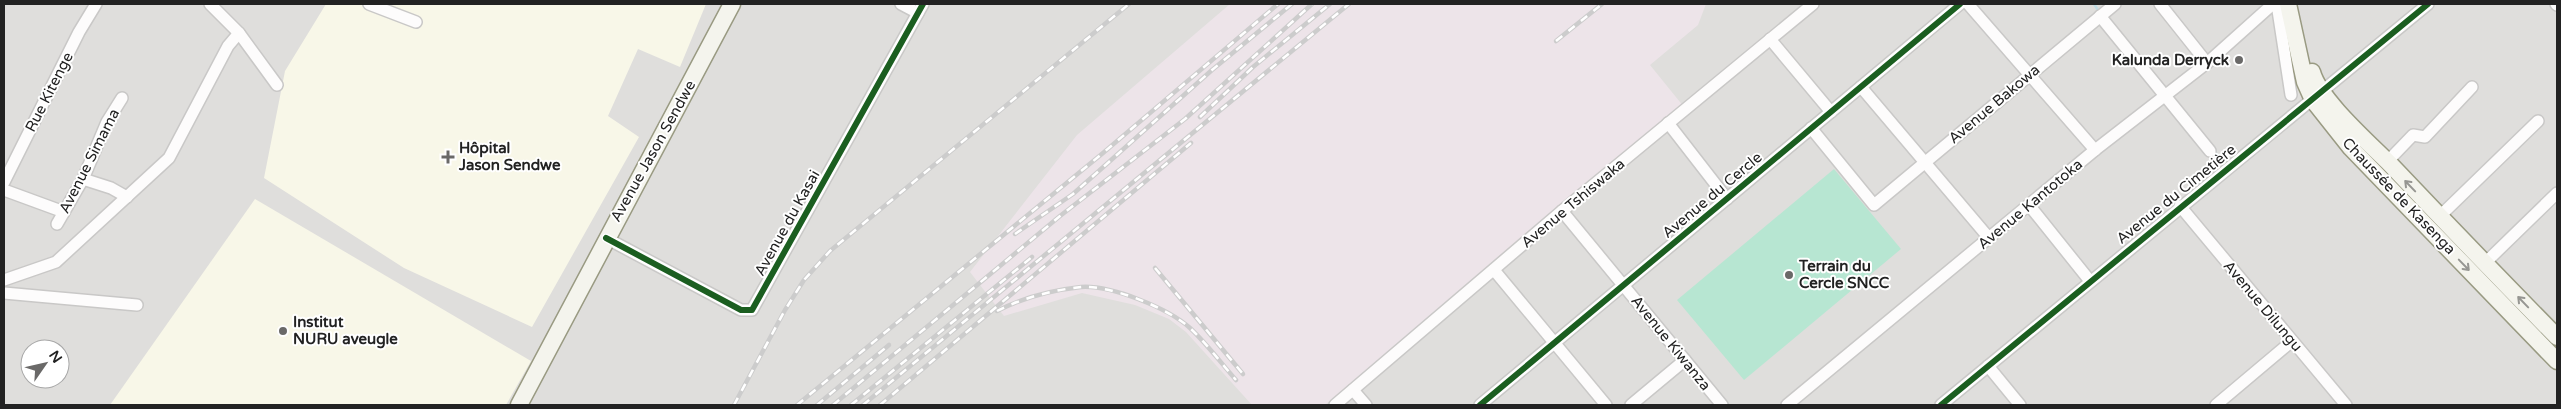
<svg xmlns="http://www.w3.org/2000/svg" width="2561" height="409" font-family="'Varela Round',sans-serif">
	<rect width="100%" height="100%" fill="#f0eeeb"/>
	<path fill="#dfdedc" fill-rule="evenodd" d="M4 4H2557V405H4ZM30 349H60V379H30Z"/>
	<polygon fill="#ede4e9" points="1230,4 1706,4 1698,25 1650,65 1684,107 1325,405 1252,405 1186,332 1169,319 1135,305 1082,293 1004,316 970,272 1077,135"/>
	<g fill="#f8f7e8">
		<polygon points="326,4 706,4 680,67 638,49 608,116 639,137 532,327 404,268 264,178 285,71"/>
		<polygon points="255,199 531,361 506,405 110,405"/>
	</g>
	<polygon fill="#b7e6d2" points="1834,169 1901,249 1744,380 1677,300"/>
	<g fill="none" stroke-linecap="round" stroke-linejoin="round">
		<g stroke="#bfdbe3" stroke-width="2.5">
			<polyline points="2094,4 2098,10"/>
			<polyline points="2204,175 2222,160 2214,151"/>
		</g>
		<g stroke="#c9c8c7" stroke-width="14">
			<g id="minor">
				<polyline points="210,4 239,33 277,85"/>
				<polyline points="369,4 416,22"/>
				<polyline points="901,4 918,13"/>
				<polyline points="1968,4 2095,150"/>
				<polyline points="2160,4 2207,63"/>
				<polyline points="2277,4 2291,95"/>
				<polyline points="2556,4 2557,5"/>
				<polyline points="2100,16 2210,151"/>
				<polyline points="1770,39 1831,112"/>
				<polyline points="1861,87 1989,238"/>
				<polyline points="1668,123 1727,199"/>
				<polyline points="1811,128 1874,205 2115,4"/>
				<polyline points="2387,162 2413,135 2425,137 2472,87"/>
				<polyline points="83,179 111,188 127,197"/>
				<polyline points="4,182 79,32 96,4"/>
				<polyline points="4,190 64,212"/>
				<polyline points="2029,205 2090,281"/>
				<polyline points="2180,206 2346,405"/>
				<polyline points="1562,211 1722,405"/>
				<polyline points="2440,216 2538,121"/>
				<polyline points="57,224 83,179 107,122 122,98"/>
				<polyline points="606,238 741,310 752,310 923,4"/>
				<polyline points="2485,263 2557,193"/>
				<polyline points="1494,270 1606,405"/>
				<polyline points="4,280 56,262 169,158 228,46 239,33"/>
				<polyline points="4,293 137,305"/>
				<polyline points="1988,366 2020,405"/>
				<polyline points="1353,390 1366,405"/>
				<polyline points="1335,405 1562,211 1813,4"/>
				<polyline points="1480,405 1960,4"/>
				<polyline points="1631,405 1685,360"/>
				<polyline points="1787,405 2095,150 2207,63 2273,4"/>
				<polyline points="1941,405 2428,4"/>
				<polyline points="2216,405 2292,341"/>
			</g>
		</g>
		<g stroke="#999a82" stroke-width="19">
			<g id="secondary">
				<polyline points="2288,4 2305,82 2313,100 2351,148 2557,361"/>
				<path d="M2312 72C2319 99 2369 143 2390 164 2445 222 2501 280 2557 337"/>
				<polyline points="519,405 732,4"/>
			</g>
		</g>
		<use href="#minor" stroke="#fdfcfc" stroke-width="11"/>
		<use href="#secondary" stroke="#f4f4ed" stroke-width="16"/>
		<g stroke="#ccc" stroke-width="4.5">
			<g id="rail">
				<polyline points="1556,41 1602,4"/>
				<polyline points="1200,117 1253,67 1330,4"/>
				<polyline points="1015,234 1073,194 1212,70 1292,4"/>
				<polyline points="1155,268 1243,374"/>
				<path d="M997 311C1022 298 1053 290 1081 287 1111 285 1168 308 1190 328 1207 344 1221 363 1236 380"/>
				<polyline points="734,405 785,310 804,280 830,251 1129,4"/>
				<polyline points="797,405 1103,153 1278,4"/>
				<polyline points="817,405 889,345"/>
				<polyline points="833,405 1060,216 1185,119 1312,4"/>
				<polyline points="851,405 1032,257"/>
				<polyline points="863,405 1349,4"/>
				<polyline points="880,405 1191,143"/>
			</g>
		</g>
		<use href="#rail" stroke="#fff" stroke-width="2.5" stroke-dasharray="8" stroke-linecap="butt"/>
		<g stroke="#fff" stroke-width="9">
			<g id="cycleway">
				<polyline points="606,238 741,310 752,310 923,4"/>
				<polyline points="1480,405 1960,4"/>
				<polyline points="1941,405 2428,4"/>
			</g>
		</g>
		<use href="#cycleway" stroke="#1b5e20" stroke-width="6"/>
	</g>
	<defs><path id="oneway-shaft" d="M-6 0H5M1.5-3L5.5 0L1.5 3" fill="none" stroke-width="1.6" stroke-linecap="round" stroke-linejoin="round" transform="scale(1.25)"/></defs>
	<g stroke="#969692">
		<use href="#oneway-shaft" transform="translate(2410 186) rotate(-134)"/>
		<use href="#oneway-shaft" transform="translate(2464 265) rotate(46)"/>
		<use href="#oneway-shaft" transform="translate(2523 302) rotate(-134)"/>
	</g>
	<g fill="#6a6968" stroke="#fff" stroke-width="2">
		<circle cx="2239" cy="60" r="5"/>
		<path d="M445.5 149.5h5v5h5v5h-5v5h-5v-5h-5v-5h5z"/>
		<circle cx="1789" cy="275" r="5"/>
		<circle cx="283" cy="331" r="5"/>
	</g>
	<g text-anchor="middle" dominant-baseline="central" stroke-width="4" stroke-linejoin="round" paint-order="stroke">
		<g font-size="15" font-weight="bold" fill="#222" stroke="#fff" text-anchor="start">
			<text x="2229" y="60" text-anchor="end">Kalunda Derryck</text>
			<text x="459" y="148">Hôpital<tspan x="459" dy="17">Jason Sendwe</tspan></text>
			<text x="1799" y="266">Terrain du<tspan x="1799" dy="17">Cercle SNCC</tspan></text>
			<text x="293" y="322">Institut<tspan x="293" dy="17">NURU aveugle</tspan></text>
		</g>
		<g font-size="15" fill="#222" stroke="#fff">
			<text transform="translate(49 92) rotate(-63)">Rue Kitenge</text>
			<text transform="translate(1994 104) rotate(-40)">Avenue Bakowa</text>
			<text transform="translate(653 151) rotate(-61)">Avenue Jason Sendwe</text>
			<text transform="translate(89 161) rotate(-63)">Avenue Simama</text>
			<text transform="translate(2176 194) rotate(-39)">Avenue du Cimetière</text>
			<text transform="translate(1712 195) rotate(-40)">Avenue du Cercle</text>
			<text transform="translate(2399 196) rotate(46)">Chaussée de Kasenga</text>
			<text transform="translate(1573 203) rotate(-40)">Avenue Tshiswaka</text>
			<text transform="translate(2030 204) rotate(-40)">Avenue Kantotoka</text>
			<text transform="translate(787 223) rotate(-61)">Avenue du Kasai</text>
			<text transform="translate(2263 306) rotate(50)">Avenue Dilungu</text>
			<text transform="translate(1671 343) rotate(51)">Avenue Kiwanza</text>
		</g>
	</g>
	<rect width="2561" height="409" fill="none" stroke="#222222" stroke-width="10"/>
	<g transform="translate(45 364) rotate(56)"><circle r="24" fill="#ffffff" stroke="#a7a7a7"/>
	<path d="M0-4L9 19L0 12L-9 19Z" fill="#6a6968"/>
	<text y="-8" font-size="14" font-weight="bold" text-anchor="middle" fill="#222222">N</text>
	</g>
</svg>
